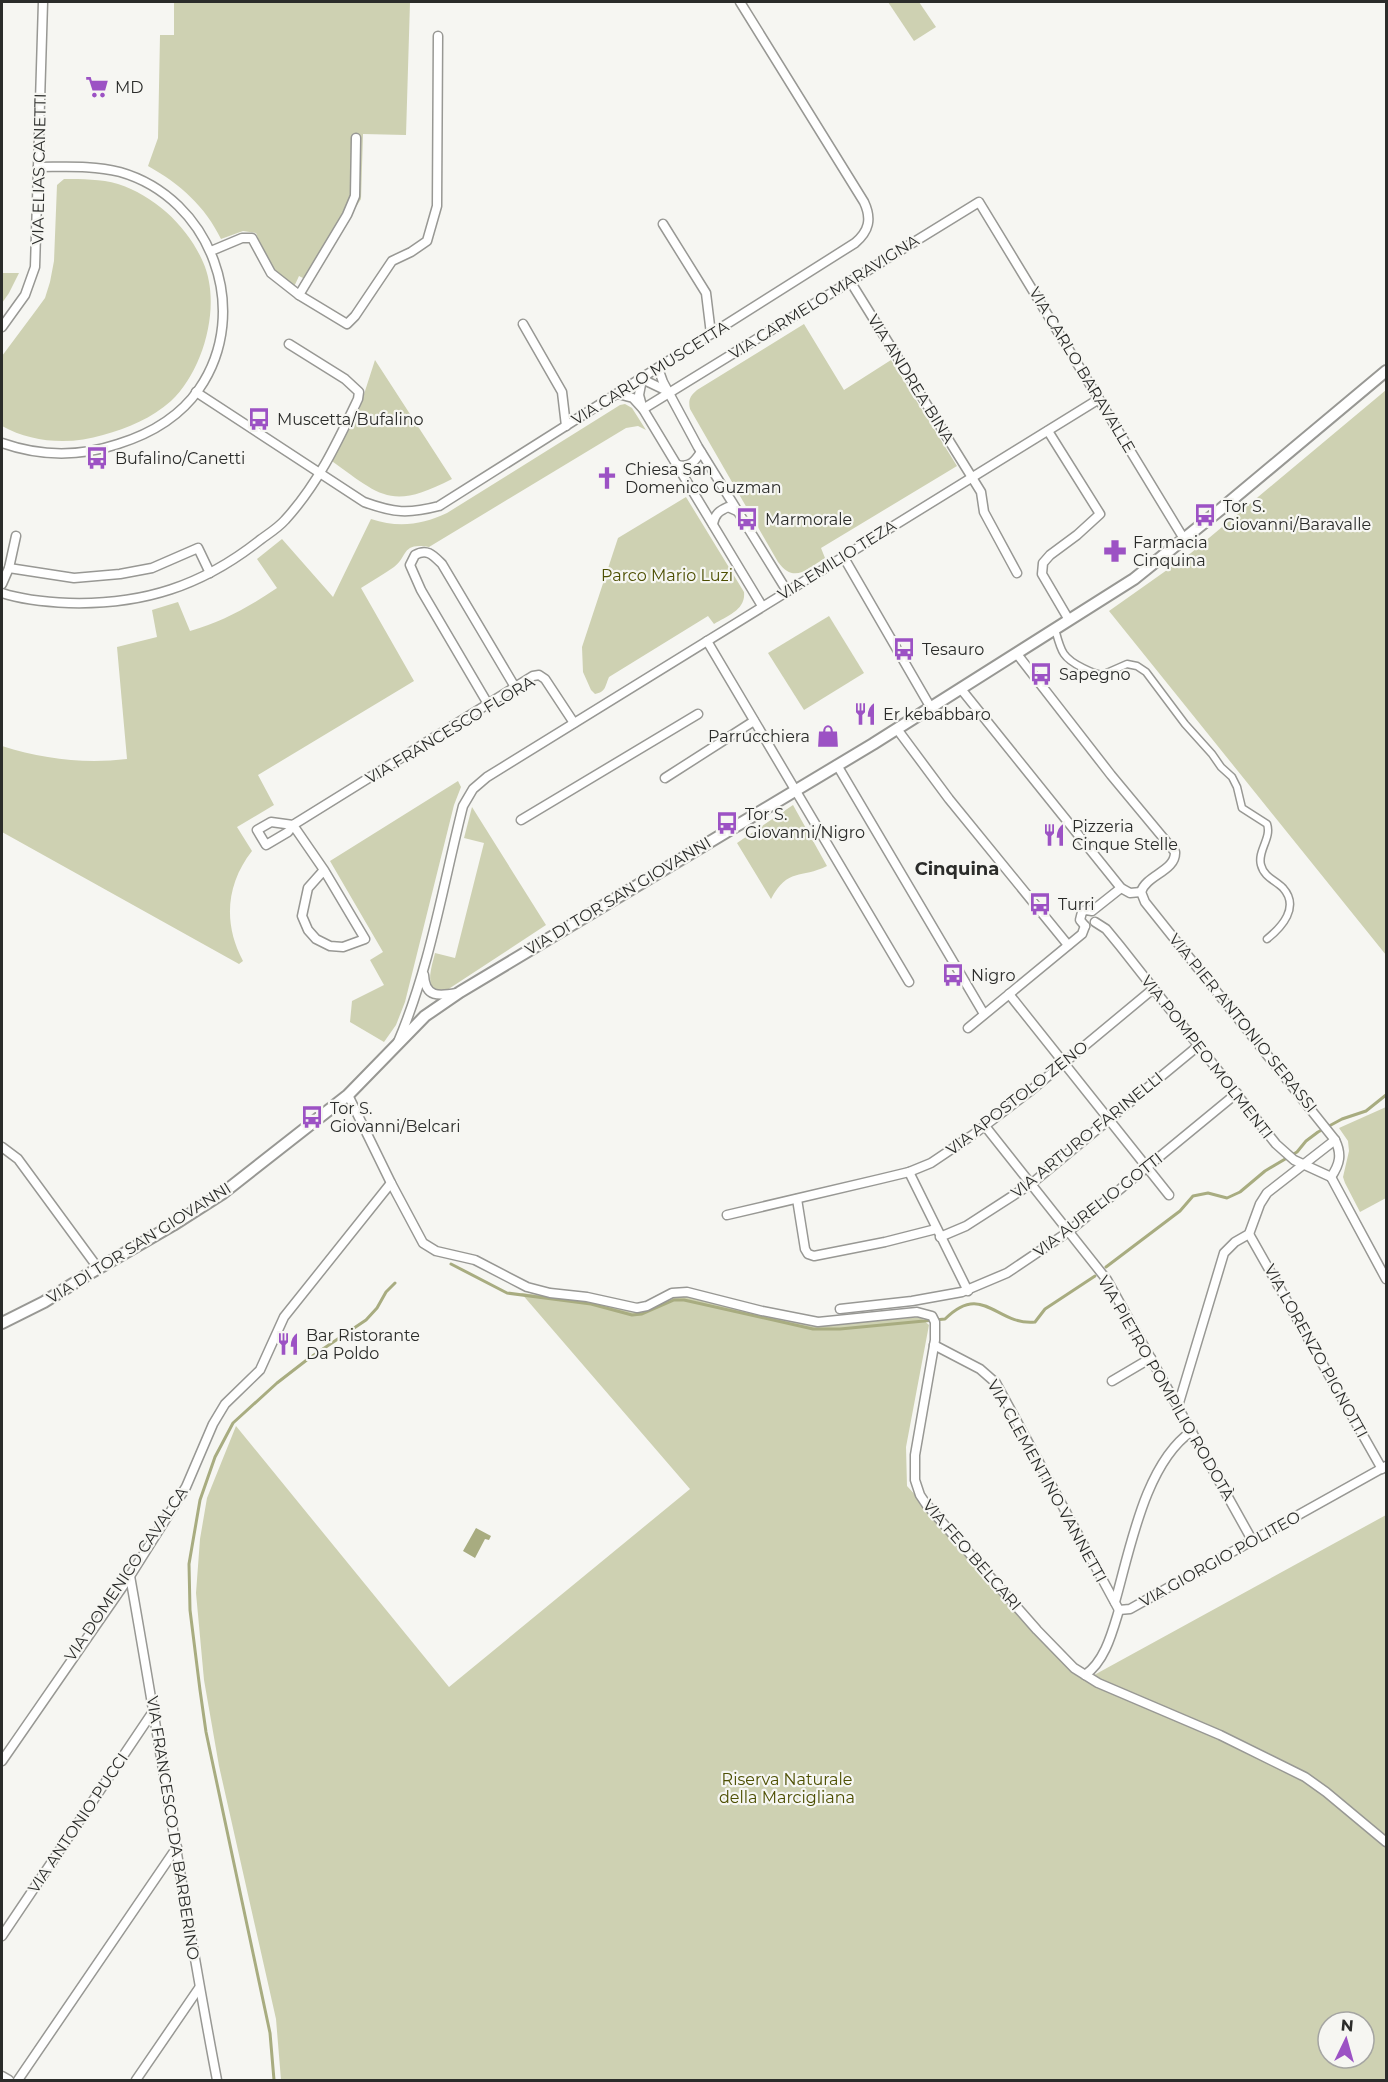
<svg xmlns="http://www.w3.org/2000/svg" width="1388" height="2082" font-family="Montserrat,sans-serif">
	<rect width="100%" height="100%" fill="#f6f6f2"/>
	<g fill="#ced1b2" fill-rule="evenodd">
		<path d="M174 2H410L406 135 363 134 361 199 309 281 299 276 293 289 269 271 256 233 243 231 221 239C205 206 180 184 148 166L158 138 160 35H174Z"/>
		<polygon points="888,2 919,2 936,27 914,41"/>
		<path d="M64 179C82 179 101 179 118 184 155 196 188 227 203 262 222 304 204 370 171 401 152 418 128 428 103 435 71 445 32 443 2 426V356L37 309 45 298 50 282 54 261 57 185Z"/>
		<polygon points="2,273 19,273 9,293 2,303"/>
		<path d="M804 324 844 390 891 360 957 466 821 548 825 558C807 569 794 584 778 562L690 409C688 400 690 396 697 390Z"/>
		<path d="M375 360 452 479C390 511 381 496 329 459L356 419Z"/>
		<polygon points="1386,390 1386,955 1109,611 1191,553"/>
		<path d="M625 404 632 408 646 430 638 426 626 428 429 547C401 542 408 557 394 567 384 574 372 581 361 588L414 681 258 775 274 805 237 827 252 851C226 884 223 924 243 961L239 964 2 832V746C43 759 84 764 127 759L117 647 157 637 152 610 178 602 190 631C222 622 249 607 277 588L257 559 282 539 333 597 371 519C398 528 422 525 447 513L620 405Z"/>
		<path d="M686 497 744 592C746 610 727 616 714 624L708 616 609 677C605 686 606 692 595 694L591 690 583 672 582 647 618 538Z"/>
		<polygon points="829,616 864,673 804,710 768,653"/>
		<polygon points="458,781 461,787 454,805 405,1002 396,1025 384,1042 350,1022 352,1001 384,985 370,960 383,952 330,861"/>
		<path d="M793 805 827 866C801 879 788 867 771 899L737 843Z"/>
		<path d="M472 807 546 925 447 990C421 996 432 966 435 953L455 958 484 843 464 838Z"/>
		<polygon points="1386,1107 1386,1198 1360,1212 1345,1183 1343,1177 1349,1151 1348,1141 1339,1128"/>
		<path d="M521 1293 596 1301 615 1308 638 1311 674 1295 707 1299 816 1326 920 1317 929 1325 906 1447 907 1486 1085 1680 1386 1515V2080H281L276 2019 219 1766 204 1680 196 1593 200 1539 207 1498 236 1426 449 1687 690 1489ZM1328 2022H1364V2058H1328Z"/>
	</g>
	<polygon fill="#a8ac80" points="476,1528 491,1536 489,1540 485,1539 475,1558 463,1551"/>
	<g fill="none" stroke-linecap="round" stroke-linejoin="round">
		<g stroke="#a8ac80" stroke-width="3">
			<path d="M451 1264 507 1293 591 1304 632 1315 642 1314 674 1300H684L813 1329H840L945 1319C983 1281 996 1326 1035 1322L1045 1309 1095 1276"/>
			<polyline points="1106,1267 1180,1211 1193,1196 1208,1193 1227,1198 1240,1192 1265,1171 1297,1152 1306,1141 1318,1132 1342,1119 1366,1111 1386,1095"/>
			<polyline points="274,2080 270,2033 206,1732 200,1690 190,1610 189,1564 200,1500 215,1457 233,1423 277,1383 308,1359 366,1320 377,1308 386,1292 395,1283"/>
		</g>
		<g stroke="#989894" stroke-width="9">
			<path id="pedestrian" d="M1055 629C1061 651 1062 658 1083 668 1089 671 1095 674 1102 675L1127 664 1137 666 1146 672 1185 724 1212 754 1221 767 1232 777 1237 787 1242 808 1267 824C1272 838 1257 851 1261 865 1264 877 1275 880 1283 888 1300 907 1282 927 1267 939"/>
		</g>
		<g stroke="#989894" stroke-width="11">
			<g id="minor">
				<polyline points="663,224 706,293 711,334"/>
				<polyline points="211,251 242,238 252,238 271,273 299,295 347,324 355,316 392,261 411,252 427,241 437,206 438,36"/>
				<polyline points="850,281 981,492 984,512 1017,573"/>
				<polyline points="299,295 347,215 355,196 356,138"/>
				<polyline points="523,324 562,392 566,426"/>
				<polyline points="2,327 25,295 35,267 43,2"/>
				<polyline points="658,368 663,382 698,447 787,591"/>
				<polyline points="642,379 667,391"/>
				<path d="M196 392 364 502C394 513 408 514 439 506L855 243C869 231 872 219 864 202L740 2"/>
				<polyline points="618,394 633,398 643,409 762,606"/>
				<polyline points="642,406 639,395 642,379"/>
				<polyline points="643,409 979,202 1184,539"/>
				<polyline points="1048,431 1100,514 1077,535 1050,555 1043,563 1042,574 1069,620"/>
				<path d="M2 443C39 456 79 457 118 444 150 434 179 418 199 389 253 311 211 198 120 172 93 165 65 167 38 167"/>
				<path d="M678 465C690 468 695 461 701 452"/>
				<path d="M713 524C715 514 719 511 728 507L737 511"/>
				<polyline points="843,556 931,708"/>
				<polyline points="9,568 74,578 120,574 152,568 198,548 210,573"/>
				<polyline points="2,584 9,568 16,536"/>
				<path d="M2 593C23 600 46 602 69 603 143 605 202 586 260 540 268 534 278 528 285 520 318 484 337 443 358 399L359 392 345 379 289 344"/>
				<polyline points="707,641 909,982"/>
				<path d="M1017 654 1111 775 1175 852C1176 871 1146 875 1141 892"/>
				<polyline points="961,689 1121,888 1130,893 1141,892"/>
				<path d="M488 704 421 590 410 565 415 555C427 548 433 555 442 564L515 687"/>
				<polyline points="897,729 949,799 1068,945"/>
				<polyline points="837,765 984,1014"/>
				<polyline points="665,778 754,721"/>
				<polyline points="521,820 698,714"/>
				<polyline points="324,870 308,888 302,916 308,930 316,939 330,946 343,947 365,939 324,870 293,825 271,822 257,830 266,845 288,832 293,825 533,676 539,675 545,679 574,723"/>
				<path d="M1141 892 1145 902 1335 1140C1342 1154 1340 1164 1331 1177"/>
				<polyline points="1095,922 1106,929 1120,946 1276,1144 1294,1160 1331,1177"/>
				<polyline points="1085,926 1080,920 1082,912 1086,910 1092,911 1121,888"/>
				<path d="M424 975C425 998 439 996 457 993"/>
				<polyline points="1009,994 1169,1195"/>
				<polyline points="968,1028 1082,934 1085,926"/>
				<path d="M398 1042C430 967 443 885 463 806L473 789 487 777 1099 399"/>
				<polyline points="348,1095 391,1183 423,1243 436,1251 475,1260 527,1287 550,1293 587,1297 637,1308 647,1306 672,1293 687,1292 762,1311 818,1322 917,1312 932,1316 935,1322 935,1340 915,1455 915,1480 920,1495 926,1504 1037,1630 1074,1668 1098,1683 1220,1735 1305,1777 1326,1792 1386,1842"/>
				<polyline points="985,1126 1107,1280 1252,1540"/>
				<polyline points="2,1147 18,1159 98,1268"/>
				<polyline points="909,1172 968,1291"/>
				<polyline points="1331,1177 1386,1279"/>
				<polyline points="797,1199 805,1249 808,1254 814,1256 885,1242 936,1229"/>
				<polyline points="727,1215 880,1179 909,1172 931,1163 974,1134 1029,1092 1153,989"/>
				<polyline points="1249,1234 1382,1469"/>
				<polyline points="940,1237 966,1226 1031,1184 1198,1046"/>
				<polyline points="840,1309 912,1301 962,1292 1007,1273 1068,1232 1237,1093"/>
				<polyline points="934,1345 980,1369 996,1383 1119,1610"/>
				<polyline points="1112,1381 1151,1358"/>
				<polyline points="1178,1406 1224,1253 1235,1242 1249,1234 1260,1204 1267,1193 1335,1140"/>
				<path d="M130 1576C160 1744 185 1913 217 2080"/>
				<path d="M1115 1602C1130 1550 1145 1463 1192 1431"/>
				<polyline points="1119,1610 1130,1609 1386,1466"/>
				<path d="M1085 1675C1105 1661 1112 1633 1119 1610"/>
				<polyline points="2,1761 130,1576 186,1487 213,1424 225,1404 260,1370 284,1317 391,1183"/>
				<polyline points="2,1936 154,1710"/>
				<polyline points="2,2076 9,2080"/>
				<polyline points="18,2080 177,1847"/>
				<polyline points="136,2080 199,1988"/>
			</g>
		</g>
		<g stroke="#989894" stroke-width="14">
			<polyline id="tertiary" points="2,1323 44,1302 87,1275 173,1225 223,1193 348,1095 425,1016 460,992 873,744 1134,579 1221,509 1386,371"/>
		</g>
		<use href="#pedestrian" stroke="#fff" stroke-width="6"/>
		<use href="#minor" stroke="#fff" stroke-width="8"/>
		<use href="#tertiary" stroke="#fff" stroke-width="10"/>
	</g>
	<defs>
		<g id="supermarket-bare" transform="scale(1.8)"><path d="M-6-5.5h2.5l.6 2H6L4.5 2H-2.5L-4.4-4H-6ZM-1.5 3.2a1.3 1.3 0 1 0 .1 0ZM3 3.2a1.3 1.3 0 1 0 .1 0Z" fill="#9c52c4" stroke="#f6f6f2" stroke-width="2.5" paint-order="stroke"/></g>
		<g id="bus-bare" transform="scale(1.8)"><path d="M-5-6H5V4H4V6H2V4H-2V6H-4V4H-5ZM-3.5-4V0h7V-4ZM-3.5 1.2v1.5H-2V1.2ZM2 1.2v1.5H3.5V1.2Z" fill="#9c52c4" stroke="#f6f6f2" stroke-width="2.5" paint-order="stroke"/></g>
		<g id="church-bare" transform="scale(1.8)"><path d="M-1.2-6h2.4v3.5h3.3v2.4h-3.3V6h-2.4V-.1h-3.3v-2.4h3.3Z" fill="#9c52c4" stroke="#f6f6f2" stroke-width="2.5" paint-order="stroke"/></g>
		<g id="pharmacy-bare" transform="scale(1.8)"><path d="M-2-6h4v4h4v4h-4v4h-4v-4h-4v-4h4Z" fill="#9c52c4" stroke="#f6f6f2" stroke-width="2.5" paint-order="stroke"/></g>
		<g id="restaurant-bare" transform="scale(1.8)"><path d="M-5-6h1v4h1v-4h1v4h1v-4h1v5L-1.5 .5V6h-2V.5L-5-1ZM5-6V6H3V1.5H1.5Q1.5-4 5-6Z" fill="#9c52c4" stroke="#f6f6f2" stroke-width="2.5" paint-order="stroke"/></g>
		<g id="shop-bare" transform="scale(1.8)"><path d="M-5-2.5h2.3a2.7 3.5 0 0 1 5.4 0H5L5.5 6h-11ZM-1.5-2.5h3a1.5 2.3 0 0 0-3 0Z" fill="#9c52c4" stroke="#f6f6f2" stroke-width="2.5" paint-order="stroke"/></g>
	</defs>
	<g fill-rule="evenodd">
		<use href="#supermarket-bare" x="97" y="87"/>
		<use href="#bus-bare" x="259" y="419"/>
		<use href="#bus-bare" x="97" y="458"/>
		<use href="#church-bare" x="607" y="478"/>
		<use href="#bus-bare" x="1205" y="515"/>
		<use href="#bus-bare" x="747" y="519"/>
		<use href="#pharmacy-bare" x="1115" y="551"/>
		<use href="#bus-bare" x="904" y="649"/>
		<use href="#bus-bare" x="1041" y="674"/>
		<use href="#restaurant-bare" x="865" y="714"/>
		<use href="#shop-bare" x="828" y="736"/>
		<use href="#bus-bare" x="727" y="823"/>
		<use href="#restaurant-bare" x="1054" y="835"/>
		<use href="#bus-bare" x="1040" y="904"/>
		<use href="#bus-bare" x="953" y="975"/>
		<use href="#bus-bare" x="312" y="1117"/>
		<use href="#restaurant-bare" x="288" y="1344"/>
	</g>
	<g text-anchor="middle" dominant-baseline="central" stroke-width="4.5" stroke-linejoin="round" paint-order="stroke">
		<g font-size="16" fill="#2b2c2a" stroke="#f6f6f2" text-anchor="start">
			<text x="115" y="87">MD</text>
			<text x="277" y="419">Muscetta/Bufalino</text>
			<text x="115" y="458">Bufalino/Canetti</text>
			<text x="625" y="469">Chiesa San<tspan x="625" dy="18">Domenico Guzman</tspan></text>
			<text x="1223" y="506">Tor S.<tspan x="1223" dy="18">Giovanni/Baravalle</tspan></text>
			<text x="765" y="519">Marmorale</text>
			<text x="1133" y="542">Farmacia<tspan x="1133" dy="18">Cinquina</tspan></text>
			<text x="922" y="649">Tesauro</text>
			<text x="1059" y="674">Sapegno</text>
			<text x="883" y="714">Er kebabbaro</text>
			<text x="810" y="736" text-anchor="end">Parrucchiera</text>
			<text x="745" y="814">Tor S.<tspan x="745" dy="18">Giovanni/Nigro</tspan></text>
			<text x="1072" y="826">Pizzeria<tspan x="1072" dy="18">Cinque Stelle</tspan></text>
			<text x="1058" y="904">Turri</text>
			<text x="971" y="975">Nigro</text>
			<text x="330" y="1108">Tor S.<tspan x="330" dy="18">Giovanni/Belcari</tspan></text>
			<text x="306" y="1335">Bar Ristorante<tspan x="306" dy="18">Da Poldo</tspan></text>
		</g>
		<g font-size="16" fill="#2b2c2a" stroke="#f6f6f2">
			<text transform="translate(39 169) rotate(-89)">VIA ELIAS CANETTI</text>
			<text transform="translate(824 297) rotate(-32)">VIA CARMELO MARAVIGNA</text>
			<text transform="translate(1082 370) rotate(59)">VIA CARLO BARAVALLE</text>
			<text transform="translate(650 373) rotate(-32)">VIA CARLO MUSCETTA</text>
			<text transform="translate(911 379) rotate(58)">VIA ANDREA BINA</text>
			<text transform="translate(837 560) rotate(-32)">VIA EMILIO TEZA</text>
			<text transform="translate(450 730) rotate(-31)">VIA FRANCESCO FLORA</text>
			<text transform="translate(618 896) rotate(-31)">VIA DI TOR SAN GIOVANNI</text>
			<text transform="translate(1243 1023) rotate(51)">VIA PIER ANTONIO SERASSI</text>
			<text transform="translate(1207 1057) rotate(52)">VIA POMPEO MOLMENTI</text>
			<text transform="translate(1017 1098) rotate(-38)">VIA APOSTOLO ZENO</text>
			<text transform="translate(1087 1135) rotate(-39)">VIA ARTURO FARINELLI</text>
			<text transform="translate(1098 1205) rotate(-38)">VIA AURELIO GOTTI</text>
			<text transform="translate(139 1243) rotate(-32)">VIA DI TOR SAN GIOVANNI</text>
			<text transform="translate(1316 1351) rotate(61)">VIA LORENZO PIGNOTTI</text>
			<text transform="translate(1166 1388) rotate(60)">VIA PIETRO POMPILIO RODOTÀ</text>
			<text transform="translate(1047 1481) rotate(61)">VIA CLEMENTINO VANNETTI</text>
			<text transform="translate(972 1555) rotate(49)">VIA FEO BELCARI</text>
			<text transform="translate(1220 1559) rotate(-29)">VIA GIORGIO POLITEO</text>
			<text transform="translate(126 1574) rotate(-56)">VIA DOMENICO CAVALCA</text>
			<text transform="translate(78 1823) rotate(-56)">VIA ANTONIO PUCCI</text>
			<text transform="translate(173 1828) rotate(81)">VIA FRANCESCO DA BARBERINO</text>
		</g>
		<g font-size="16" fill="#4d4f02" stroke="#f6f6f2">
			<text x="667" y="575">Parco Mario Luzi</text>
			<text x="787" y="1779">Riserva Naturale<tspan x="787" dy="18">della Marcigliana</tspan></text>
		</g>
		<g font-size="18" font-weight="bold" fill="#2b2c2a" stroke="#f6f6f2">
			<text x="957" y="869">Cinquina</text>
		</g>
	</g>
	<rect width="1388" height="2082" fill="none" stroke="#2b2c2a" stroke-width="6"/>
	<g transform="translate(1346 2040) rotate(5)"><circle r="28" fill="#f6f6f2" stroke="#a5a5a2" stroke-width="1.5"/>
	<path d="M0-4.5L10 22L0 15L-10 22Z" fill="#9c52c4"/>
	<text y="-9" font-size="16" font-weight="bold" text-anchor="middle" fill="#2b2c2a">N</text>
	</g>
</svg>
